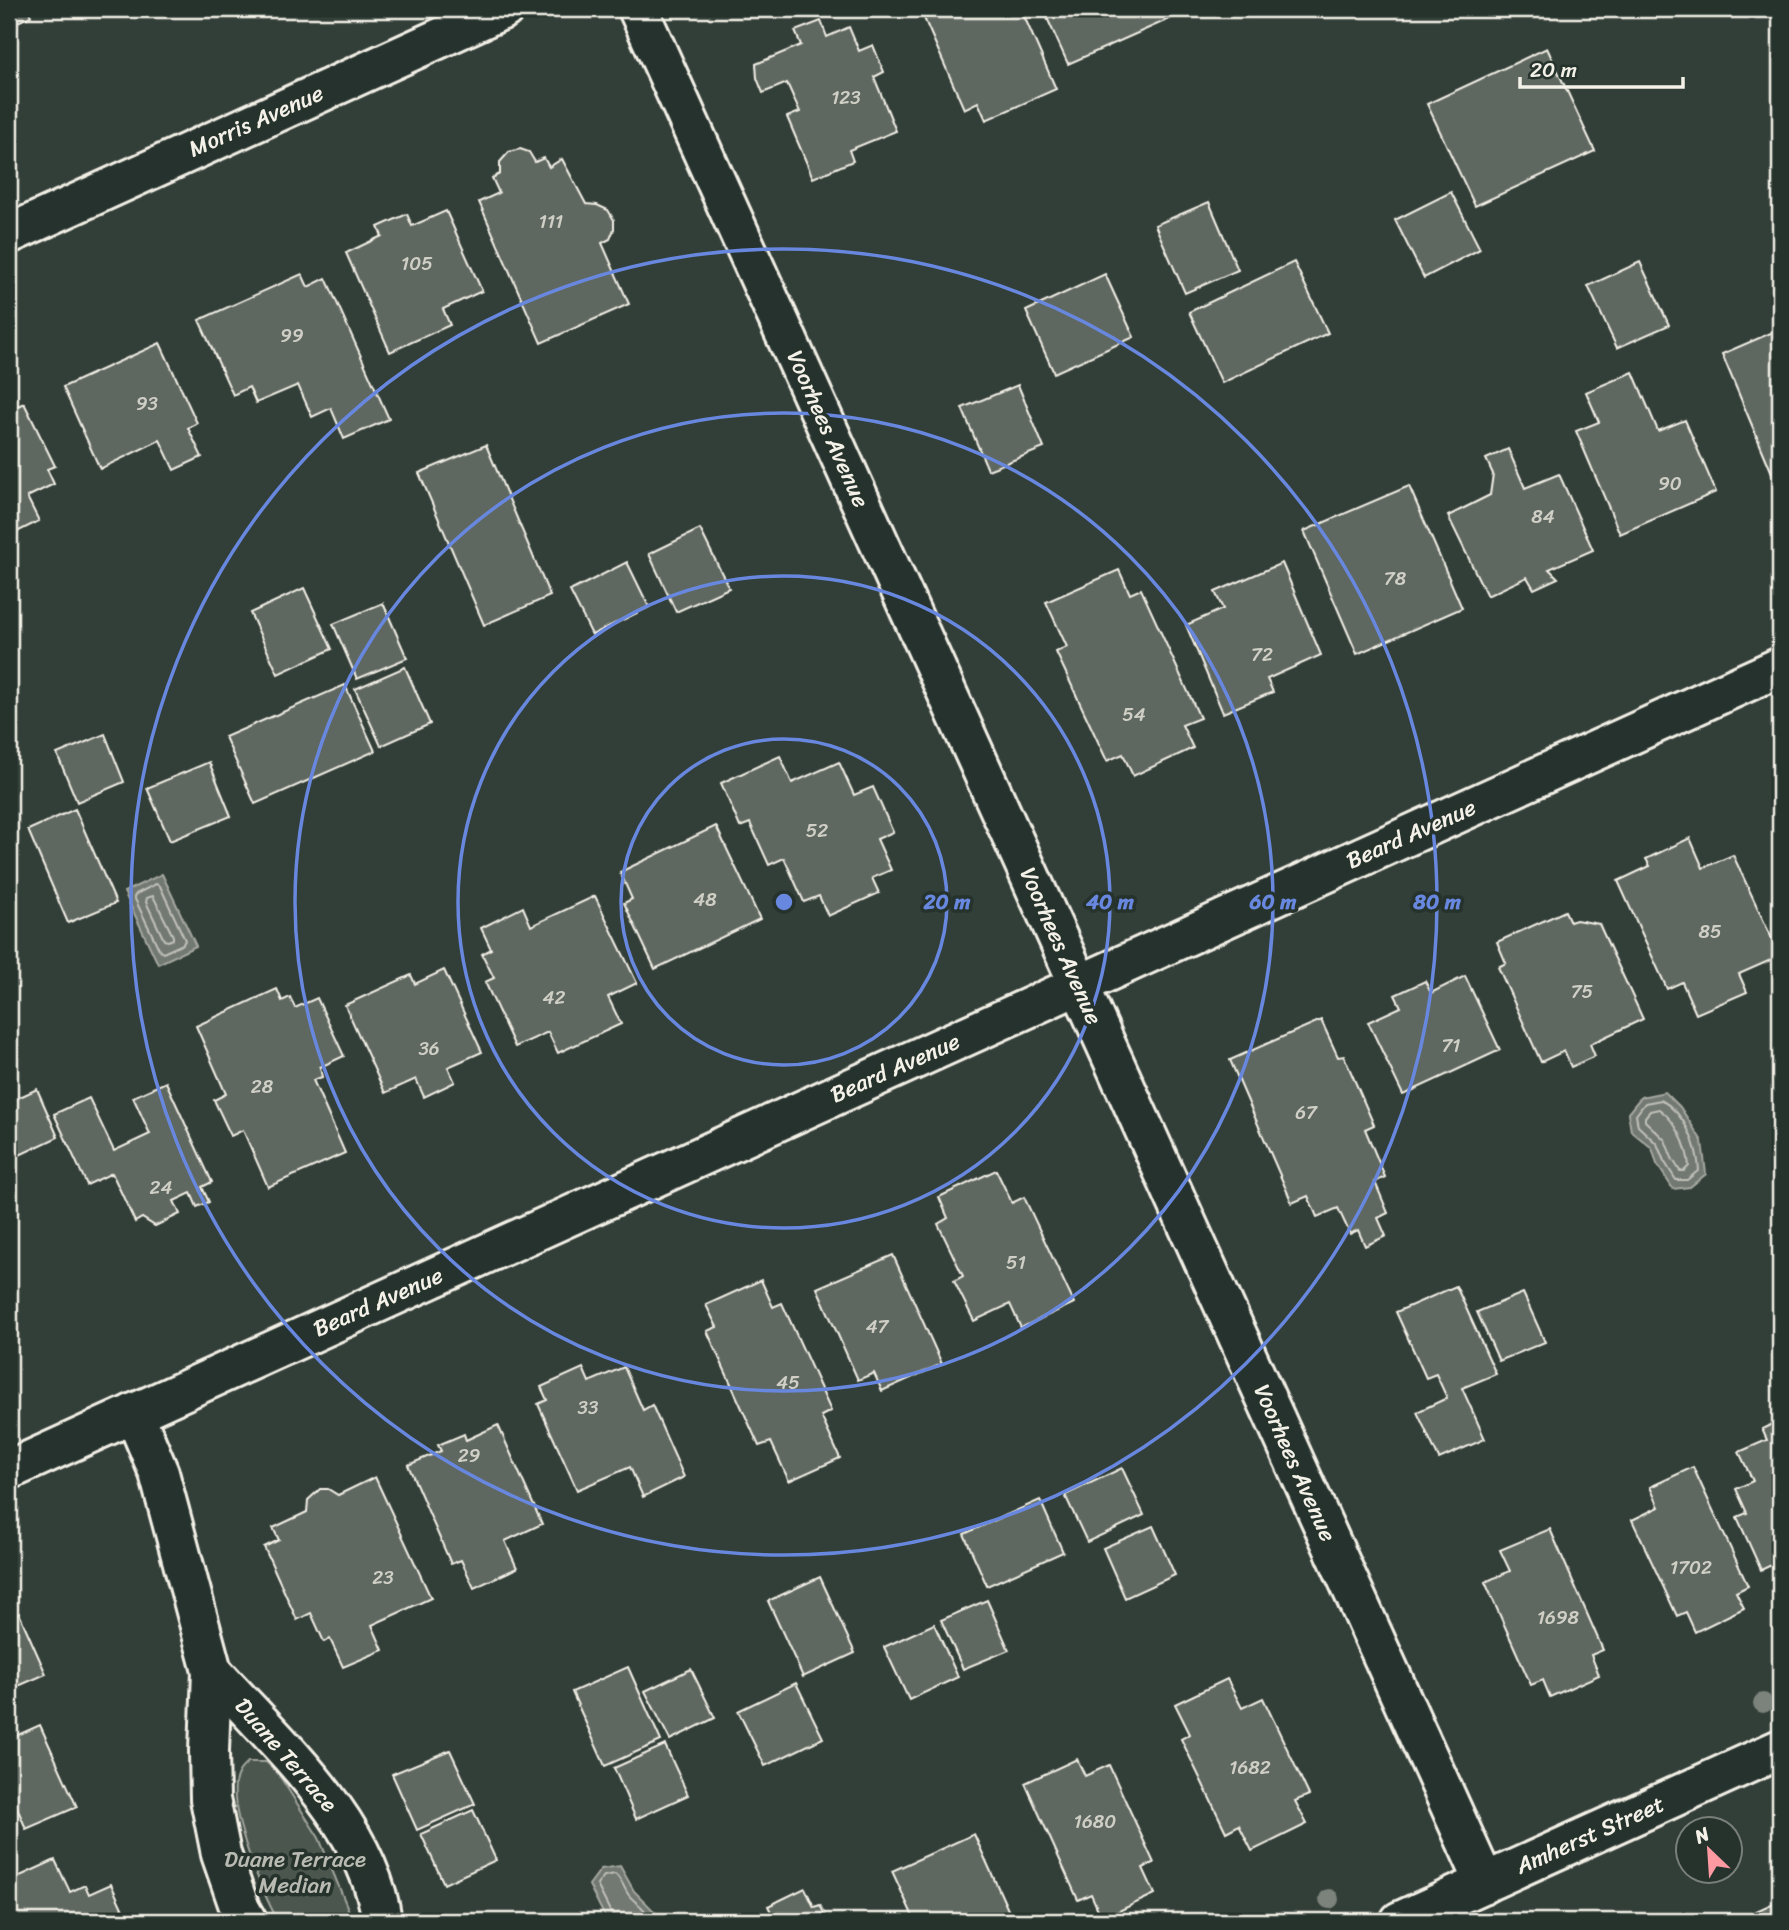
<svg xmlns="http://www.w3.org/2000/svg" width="1789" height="1930" font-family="Sriracha,sans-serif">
	<rect width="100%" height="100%" fill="#323e38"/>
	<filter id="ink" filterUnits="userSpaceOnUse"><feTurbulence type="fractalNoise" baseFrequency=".0143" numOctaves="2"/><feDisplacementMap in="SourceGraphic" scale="14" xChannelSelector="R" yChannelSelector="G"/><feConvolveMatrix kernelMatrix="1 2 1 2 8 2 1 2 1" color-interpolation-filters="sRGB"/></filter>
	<g filter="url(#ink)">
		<path fill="#4c564f" stroke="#a0a49c" stroke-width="2" d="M248 1762H266L277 1772 319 1838 353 1921H278C262 1892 231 1817 235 1785 236 1774 240 1769 248 1762Z"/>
		<g fill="#727972" stroke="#a6a9a1" stroke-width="2">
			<polygon points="162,874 196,946 158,964 124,892"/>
			<polygon points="1665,1092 1680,1107 1702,1141 1706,1174 1690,1187 1673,1189 1657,1164 1652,1148 1631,1131 1628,1113 1641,1097"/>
			<polygon points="620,1866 634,1891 657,1914 656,1921 607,1921 589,1885 601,1869"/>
		</g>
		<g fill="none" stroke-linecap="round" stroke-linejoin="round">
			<g stroke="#c0c1b9" stroke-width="2">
				<polygon points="156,884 160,886 185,940 183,944 163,953 160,951 134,897 136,894"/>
				<polygon points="153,896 173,936 173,939 168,941 164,940 146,902 147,898"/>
				<path d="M1661 1100C1685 1113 1697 1144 1699 1170L1687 1180H1676L1664 1161 1657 1144 1638 1126 1636 1115 1645 1103Z"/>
				<path d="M1659 1109C1677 1122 1687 1145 1689 1166L1684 1171H1680L1672 1158 1665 1140 1645 1121V1117L1650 1111Z"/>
				<path d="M613 1921 612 1915 597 1885 604 1876 615 1874C622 1880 623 1886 628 1894 635 1904 648 1908 649 1921"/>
			</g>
		</g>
		<g fill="#5f6861" stroke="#f4f1e8" stroke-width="2">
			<polygon points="9,9 28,9 31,16 9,26"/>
			<polygon points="96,9 115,9 99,16"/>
			<polygon points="920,9 1021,9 1056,89 986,120 978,102 964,109"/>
			<polygon points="1043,9 1183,9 1185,12 1068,64"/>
			<polygon points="821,21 827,37 849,27 859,51 873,45 884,72 874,77 896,131 849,150 853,161 813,178 787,117 800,112 787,83 763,93 757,78 756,64 801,45 795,31"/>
			<polygon points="1547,48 1595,151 1475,206 1427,104"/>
			<polygon points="520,149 529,152 535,162 544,158 549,167 562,159 586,204 597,205 608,210 614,220 614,229 610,239 602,243 629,304 541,343 479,202 499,193 492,178 500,174 500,162 509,152"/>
			<polygon points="1451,192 1480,249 1424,278 1395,220"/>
			<polygon points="1209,202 1238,270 1185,293 1155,225"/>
			<polygon points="446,211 482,291 443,309 450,325 390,352 346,253 382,236 378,227 407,214 412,226"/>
			<polygon points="1294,262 1328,333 1222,383 1189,312"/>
			<polygon points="1640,262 1669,325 1617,348 1588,286"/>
			<polygon points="302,274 308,287 326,278 389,419 344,439 331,408 312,417 298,385 256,403 249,387 233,395 199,320"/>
			<polygon points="1105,274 1134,337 1054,373 1026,311"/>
			<polygon points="1780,329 1780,492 1722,354"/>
			<polygon points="160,343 197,423 188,428 202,457 174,470 160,440 100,469 63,387"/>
			<polygon points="1633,372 1658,431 1685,420 1716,492 1620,534 1576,431 1599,422 1586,392"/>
			<polygon points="1018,385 1044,448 988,470 962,408"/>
			<polygon points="24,403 55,466 47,469 54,484 27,497 39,521 9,536 9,410"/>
			<polygon points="486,445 550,596 484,625 419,473"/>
			<polygon points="1508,449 1525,488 1559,474 1593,550 1549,569 1558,578 1534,589 1527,577 1487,596 1448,516 1490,495 1493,474 1486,459"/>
			<polygon points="1409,486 1462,608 1357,654 1304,531"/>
			<polygon points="700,529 729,588 676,612 649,554"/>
			<polygon points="627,562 649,607 592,635 570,591"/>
			<polygon points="1282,563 1321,655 1267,679 1273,692 1223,713 1186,625 1223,609 1215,592"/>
			<polygon points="1119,570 1130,594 1141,589 1200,718 1182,725 1193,748 1133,776 1123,754 1107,761 1056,652 1067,647 1046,602"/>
			<polygon points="304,588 332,649 278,674 250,613"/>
			<polygon points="383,603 407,658 357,679 333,624"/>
			<polygon points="405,667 430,724 381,746 355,689"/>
			<polygon points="345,685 375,751 255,804 225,737"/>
			<polygon points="105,734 124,782 77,802 57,754"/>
			<polygon points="780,756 792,783 839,762 854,795 873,787 893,832 877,839 891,870 872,878 879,893 828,916 819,896 804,902 784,858 769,865 750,823 740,827 721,783"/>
			<polygon points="209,762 231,816 170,841 147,788"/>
			<polygon points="75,809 116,903 68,923 28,830"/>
			<polygon points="716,826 760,919 655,969 624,903 632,899 620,872"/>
			<polygon points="1690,838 1703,868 1733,855 1780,956 1739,974 1747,992 1696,1014 1682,982 1667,989 1618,881 1650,866 1646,859"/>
			<polygon points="595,896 637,983 608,997 621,1024 558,1053 548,1032 515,1047 485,982 494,978 482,954 491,949 481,928 523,907 531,926"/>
			<polygon points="1565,911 1570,922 1576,920 1599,924 1643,1019 1590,1044 1595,1056 1571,1067 1564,1051 1541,1062 1498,967 1506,963 1497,942"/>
			<polygon points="444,970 482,1052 448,1067 455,1082 424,1097 416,1079 385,1093 345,1005 411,975 415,984"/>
			<polygon points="1465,976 1500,1050 1403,1095 1368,1022 1401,1007 1395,995 1425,981 1431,993"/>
			<polygon points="277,989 282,1001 290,997 295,1008 317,998 344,1056 320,1067 322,1077 313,1080 345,1153 268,1187 243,1130 231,1136 214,1100 226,1094 196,1026"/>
			<polygon points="1321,1020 1338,1057 1344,1056 1374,1125 1365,1129 1385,1177 1375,1182 1388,1213 1378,1218 1386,1236 1365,1246 1358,1230 1350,1234 1338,1208 1317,1217 1308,1196 1292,1203 1230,1060"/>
			<polygon points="166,1082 212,1182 202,1187 209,1202 197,1207 191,1193 174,1201 180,1214 155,1226 142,1218 135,1222 112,1173 87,1185 54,1114 89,1098 114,1151 150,1134 133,1097"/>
			<polygon points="37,1089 58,1137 9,1160 9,1102"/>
			<polygon points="996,1170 1012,1203 1024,1197 1074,1303 1021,1328 1010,1304 974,1321 954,1281 963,1276 938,1224 948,1218 939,1197"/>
			<polygon points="893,1255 942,1364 882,1391 874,1373 858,1380 817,1288"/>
			<polygon points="761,1280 773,1307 782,1303 831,1411 821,1416 840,1458 789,1481 771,1442 759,1446 707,1331 717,1327 706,1305"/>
			<polygon points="1456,1286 1496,1374 1462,1388 1485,1439 1439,1459 1417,1412 1447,1398 1436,1374 1426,1378 1396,1312"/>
			<polygon points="1523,1293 1545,1342 1499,1361 1477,1312"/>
			<polygon points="624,1367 643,1410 652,1405 684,1477 643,1497 630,1467 577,1490 538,1404 547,1400 541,1387 583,1368 589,1382"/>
			<polygon points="1780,1420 1780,1561 1761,1570 1737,1517 1747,1513 1736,1489 1753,1481 1739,1452 1767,1440 1762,1429"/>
			<polygon points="498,1425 542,1524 505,1541 517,1568 474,1588 461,1560 451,1564 408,1465 441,1451 438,1445 464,1434 466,1440"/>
			<polygon points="1693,1467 1748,1586 1736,1592 1744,1608 1695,1632 1686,1612 1677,1616 1632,1520 1659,1507 1650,1487"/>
			<polygon points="1122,1468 1144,1515 1087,1542 1065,1495"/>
			<polygon points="375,1477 431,1598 372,1625 383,1650 343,1667 330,1639 324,1642 311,1613 297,1620 264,1547 279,1540 273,1528 307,1512 308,1500 320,1489 328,1489 338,1495"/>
			<polygon points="1040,1500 1063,1552 987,1586 964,1534"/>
			<polygon points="1153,1526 1175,1575 1125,1598 1103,1548"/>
			<polygon points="1550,1529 1603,1650 1591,1655 1599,1675 1550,1697 1543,1680 1531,1685 1485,1582 1510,1571 1500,1550"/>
			<polygon points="820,1577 855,1653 803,1677 768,1601"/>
			<polygon points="987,1600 1009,1650 963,1669 941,1620"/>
			<polygon points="19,1613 46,1674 9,1690 9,1618"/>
			<polygon points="934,1624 958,1677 909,1700 884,1647"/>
			<polygon points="628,1667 661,1741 605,1766 572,1692"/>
			<polygon points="691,1669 715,1718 670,1740 645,1691"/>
			<polygon points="1227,1679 1242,1708 1263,1698 1309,1795 1295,1801 1307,1824 1252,1851 1239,1825 1226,1832 1181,1739 1190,1734 1175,1704"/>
			<polygon points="796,1683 823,1738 765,1766 738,1711"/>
			<polygon points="40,1725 77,1807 26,1829 16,1805 9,1808 9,1739"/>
			<polygon points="665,1745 688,1795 636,1819 614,1768"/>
			<polygon points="450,1750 475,1804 417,1830 392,1774"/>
			<polygon points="1077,1759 1085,1776 1109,1765 1154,1863 1143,1868 1155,1894 1102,1919 1091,1894 1078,1900 1025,1783"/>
			<polygon points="473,1810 496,1860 444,1884 421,1834"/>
			<polygon points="974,1834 1013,1921 915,1921 892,1871"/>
			<polygon points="55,1860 70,1892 85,1885 89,1894 111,1884 128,1921 13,1921 9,1912 9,1881"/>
			<polygon points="805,1888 814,1907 820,1905 828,1921 772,1921 775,1920 768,1906"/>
			<polygon points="1780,1900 1780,1921 1740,1921 1739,1919"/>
		</g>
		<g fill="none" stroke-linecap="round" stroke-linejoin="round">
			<g stroke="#f4f1e8" stroke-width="44">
				<g id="minor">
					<polyline points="638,9 1485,1883"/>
					<polyline points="9,234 504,9"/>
					<polyline points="134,1413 159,1473 212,1671 209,1751 210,1799 221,1854 240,1909 247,1921"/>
					<polyline points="9,1470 1780,667"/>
					<path d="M212 1671C276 1742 369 1823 382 1921"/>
				</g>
			</g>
			<g stroke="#f4f1e8" stroke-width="44">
				<polyline id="tertiary" points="1400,1921 1780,1749"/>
			</g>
			<use href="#minor" stroke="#26332d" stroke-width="38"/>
			<use href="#tertiary" stroke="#26332d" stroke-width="38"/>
		</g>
		<g fill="#7c837b">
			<circle cx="1763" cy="1703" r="10"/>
			<circle cx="1329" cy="1899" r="10"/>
		</g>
	</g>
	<g fill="none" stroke="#6887de" stroke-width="3.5">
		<circle cx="784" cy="902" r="163"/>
		<circle cx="784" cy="902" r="326"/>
		<circle cx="784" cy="902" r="489"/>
		<circle cx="784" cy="902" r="653"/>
	</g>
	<g text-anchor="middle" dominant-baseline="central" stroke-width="7" stroke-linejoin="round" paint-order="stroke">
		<g font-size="19" fill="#cfcfc6">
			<text x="846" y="97">123</text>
			<text x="551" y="221">111</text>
			<text x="417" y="263">105</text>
			<text x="292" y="335">99</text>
			<text x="147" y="403">93</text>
			<text x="1670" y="483">90</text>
			<text x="1543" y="516">84</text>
			<text x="1395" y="578">78</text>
			<text x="1262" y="654">72</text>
			<text x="1134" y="714">54</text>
			<text x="817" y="830">52</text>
			<text x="705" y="899">48</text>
			<text x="1710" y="931">85</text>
			<text x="1582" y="991">75</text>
			<text x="554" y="997">42</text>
			<text x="1451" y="1045">71</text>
			<text x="429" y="1048">36</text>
			<text x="262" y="1086">28</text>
			<text x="1306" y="1112">67</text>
			<text x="161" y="1187">24</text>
			<text x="1016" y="1262">51</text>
			<text x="877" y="1326">47</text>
			<text x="788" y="1382">45</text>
			<text x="588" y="1407">33</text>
			<text x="469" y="1455">29</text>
			<text x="1691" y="1567">1702</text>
			<text x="383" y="1577">23</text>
			<text x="1558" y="1617">1698</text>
			<text x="1250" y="1767">1682</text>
			<text x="1095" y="1821">1680</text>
		</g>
		<g font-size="23" fill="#f4f1e8" stroke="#26332d">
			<text transform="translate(256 121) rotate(-24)">Morris Avenue</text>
			<text transform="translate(828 429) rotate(66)">Voorhees Avenue</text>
			<text transform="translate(1411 834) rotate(-24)">Beard Avenue</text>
			<text transform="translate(1061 946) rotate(66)">Voorhees Avenue</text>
			<text transform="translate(895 1068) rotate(-24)">Beard Avenue</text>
			<text transform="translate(378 1302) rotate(-24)">Beard Avenue</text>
			<text transform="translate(1295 1463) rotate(66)">Voorhees Avenue</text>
			<text transform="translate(286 1755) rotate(49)">Duane Terrace</text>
			<text transform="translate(1590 1835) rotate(-24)">Amherst Street</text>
		</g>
		<g font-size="23" fill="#b9bbb2" stroke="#26332d">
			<text x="295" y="1859">Duane Terrace<tspan x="295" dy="26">Median</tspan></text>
		</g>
	</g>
	<circle cx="784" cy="902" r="10" fill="#6887de" stroke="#26332d" stroke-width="3.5"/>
	<g font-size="21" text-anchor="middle" font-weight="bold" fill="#6887de" stroke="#26332d" stroke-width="7" stroke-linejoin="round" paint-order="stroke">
		<text x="947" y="909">20 m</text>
		<text x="1110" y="909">40 m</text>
		<text x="1273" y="909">60 m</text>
		<text x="1437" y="909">80 m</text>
	</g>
	<rect width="1789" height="1930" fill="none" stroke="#26332d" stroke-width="35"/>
	<rect x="18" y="18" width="1754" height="1895" fill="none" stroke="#f4f1e8" stroke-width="2.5" filter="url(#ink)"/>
	<g transform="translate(1709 1850) rotate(335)"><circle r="33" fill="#26332d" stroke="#787f78" stroke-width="2"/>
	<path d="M0-5L12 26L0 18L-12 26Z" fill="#ff9aa2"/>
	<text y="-10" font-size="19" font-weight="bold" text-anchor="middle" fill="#f4f1e8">N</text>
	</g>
	<path d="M1520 77v10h163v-10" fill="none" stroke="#f4f1e8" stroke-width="3.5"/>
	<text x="1530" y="77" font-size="21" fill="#f4f1e8" stroke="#26332d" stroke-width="5" paint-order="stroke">20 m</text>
</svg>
